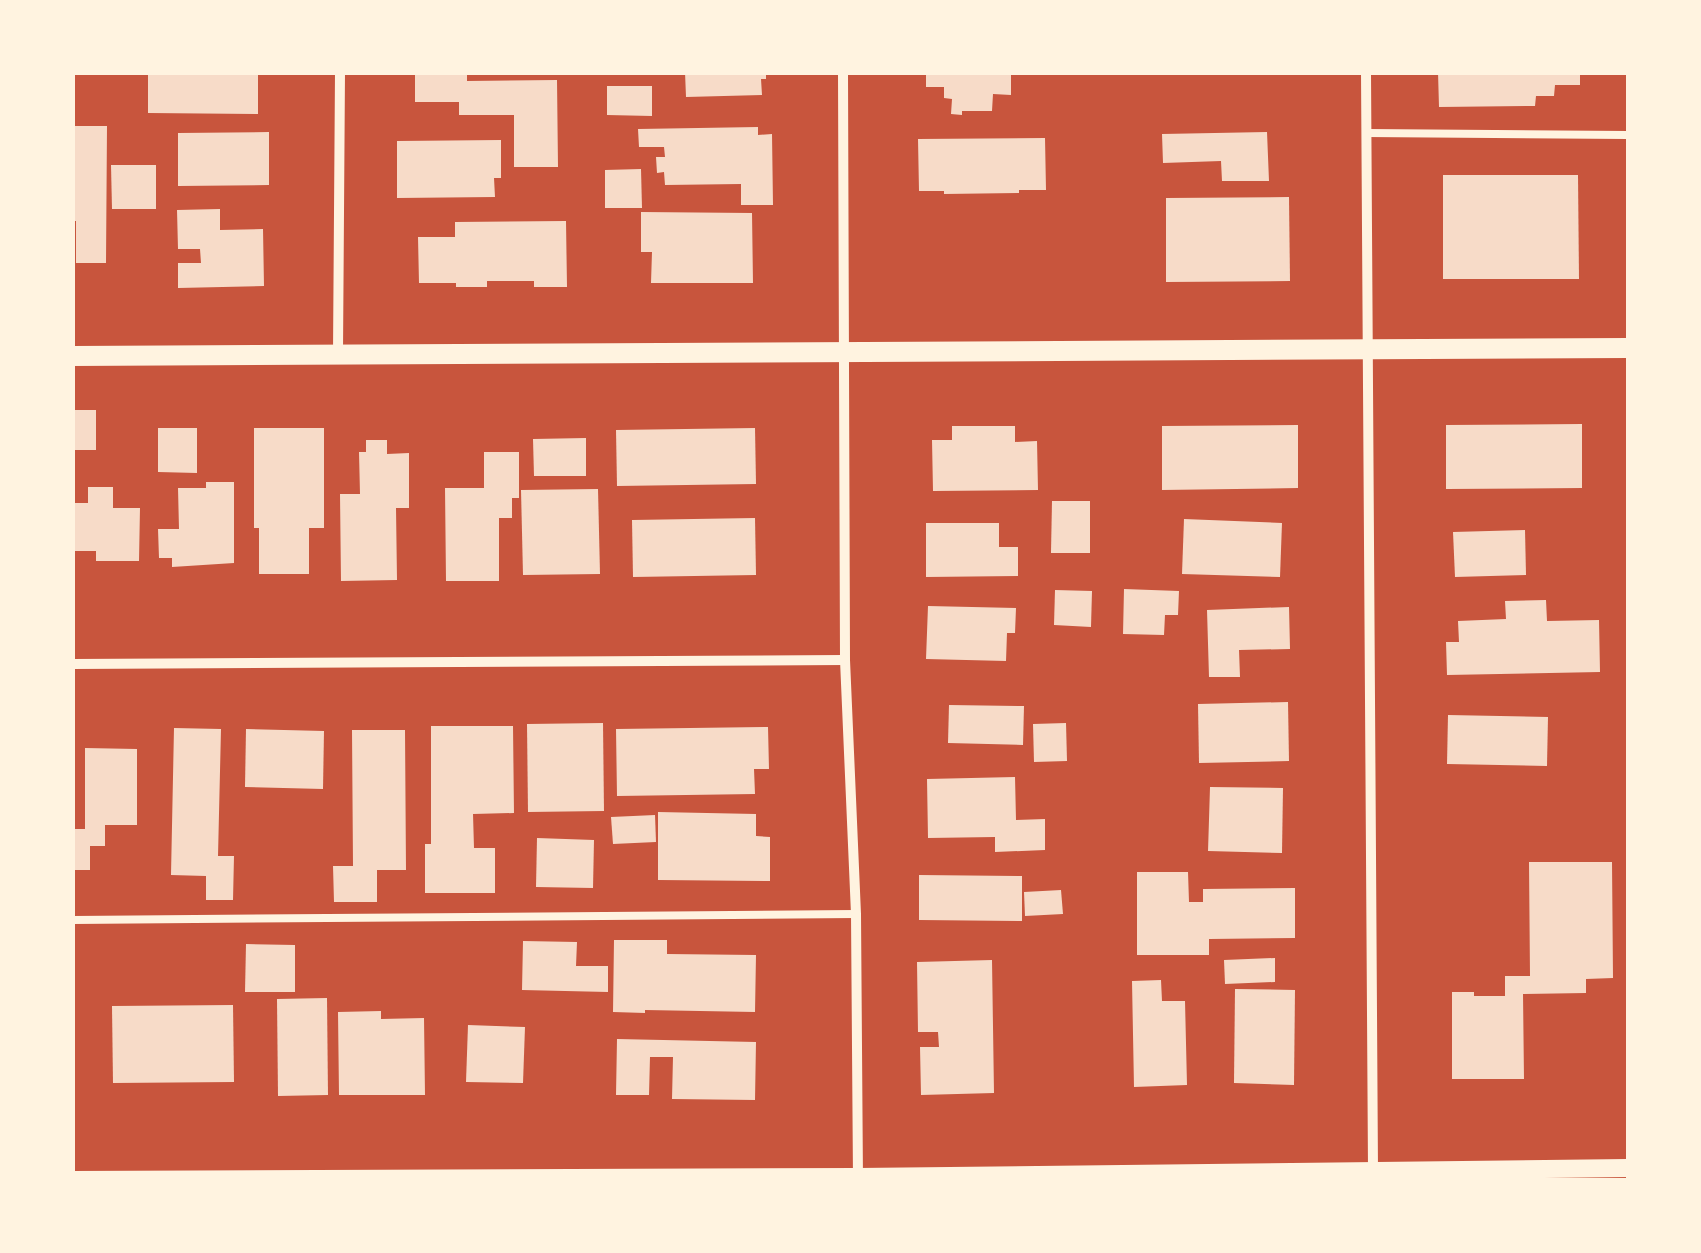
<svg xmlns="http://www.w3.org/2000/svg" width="1701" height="1253" font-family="Montserrat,sans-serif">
	<rect width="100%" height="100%" fill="#c8553d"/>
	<g fill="#f7dbc8">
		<polygon points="214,72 258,72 258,114 148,113 148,73"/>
		<polygon points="415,72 467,72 467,81 557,80 558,167 514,167 514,115 459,115 459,102 415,102"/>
		<polygon points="685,72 766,72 766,79 761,79 762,95 686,97"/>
		<polygon points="926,72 1011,72 1011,95 993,94 992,111 962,111 962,115 951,114 952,99 944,98 944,87 926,87"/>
		<polygon points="1438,72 1580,72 1580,85 1555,85 1554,96 1536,96 1535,106 1439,107"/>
		<polygon points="607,86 652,86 652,116 607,115"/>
		<polygon points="72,126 107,126 106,263 76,263 76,221 72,221"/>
		<polygon points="758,127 758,135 772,134 773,205 741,205 741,184 665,185 664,172 657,173 656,157 665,157 664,147 639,147 638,129"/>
		<polygon points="269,132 269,185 178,186 178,133"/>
		<polygon points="1267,132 1269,181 1222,181 1221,161 1163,163 1162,134"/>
		<polygon points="1045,138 1046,190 1019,190 1019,193 944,194 944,191 919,191 918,139"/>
		<polygon points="501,140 501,178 494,178 495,197 397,198 397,141"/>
		<polygon points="111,165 156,165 156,209 112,209"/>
		<polygon points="641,169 642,208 605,208 605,170"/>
		<polygon points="1443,175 1578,175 1579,279 1443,279"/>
		<polygon points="1289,197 1290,281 1166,282 1166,198"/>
		<polygon points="220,209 220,230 263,229 264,286 178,288 178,263 201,263 200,249 178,249 177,210"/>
		<polygon points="641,212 752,213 753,283 651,283 652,252 641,252"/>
		<polygon points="566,221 567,287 534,287 534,281 487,281 487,287 456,287 456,283 419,283 418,237 455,237 455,222"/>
		<rect x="72" y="410" width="24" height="40"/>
		<polygon points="1582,424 1582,488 1446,489 1446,425"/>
		<polygon points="1298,425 1298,488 1162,490 1162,426"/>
		<polygon points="952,426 1015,426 1015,442 1037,441 1038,490 933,491 932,440 952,440"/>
		<polygon points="158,428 197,428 197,473 158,472"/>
		<polygon points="254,428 324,428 324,528 309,528 309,574 259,574 259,528 254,528"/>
		<polygon points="755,428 756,484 617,486 616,430"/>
		<polygon points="586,438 586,476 534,476 533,439"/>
		<polygon points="366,440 387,440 387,454 409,453 409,508 396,508 397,580 341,581 340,494 360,494 359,452 366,452"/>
		<polygon points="484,452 519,452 519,498 512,498 512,518 499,518 499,581 446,581 445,488 484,488"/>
		<polygon points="206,482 234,482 234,563 172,567 172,558 159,558 158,529 179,529 178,488 206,488"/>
		<polygon points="88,487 113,487 113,508 140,508 139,561 96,561 96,551 72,551 72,503 88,503"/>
		<polygon points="598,489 600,574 523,575 521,490"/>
		<polygon points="1052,501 1090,501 1090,553 1051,553"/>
		<polygon points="755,518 756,575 633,577 632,520"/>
		<polygon points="1184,519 1282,523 1280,577 1182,574"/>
		<polygon points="926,523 999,523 999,547 1018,547 1018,576 926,577"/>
		<polygon points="1525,530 1526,575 1455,577 1453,532"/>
		<polygon points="1124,589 1179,591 1178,615 1165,615 1164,635 1123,634"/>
		<polygon points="1055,590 1092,591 1091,627 1054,625"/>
		<polygon points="1546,600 1547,621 1599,620 1600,672 1447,675 1446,642 1459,642 1458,621 1506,619 1505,601"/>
		<polygon points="928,606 1016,608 1015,633 1007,633 1006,661 926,659"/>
		<polygon points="1289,607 1290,649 1239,650 1240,677 1209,677 1207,610"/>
		<polygon points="1288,702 1289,761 1199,763 1198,704"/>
		<polygon points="949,705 1024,706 1023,745 948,743"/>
		<polygon points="1448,715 1548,717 1547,766 1447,764"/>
		<polygon points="603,723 604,811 528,812 527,724"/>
		<polygon points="1066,723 1067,761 1034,762 1033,724"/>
		<polygon points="431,726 513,726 514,813 473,814 474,848 495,848 495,893 425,893 425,844 431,844"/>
		<polygon points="768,727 769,769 754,769 755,794 617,796 616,729"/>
		<polygon points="174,728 221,729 218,856 234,856 233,900 206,900 206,876 171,875"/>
		<polygon points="246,729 324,731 323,789 245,787"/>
		<polygon points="352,730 405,730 406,870 377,870 377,902 334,902 333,866 353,866"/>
		<polygon points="85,748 137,749 137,825 105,825 105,846 90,846 90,870 72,870 72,829 85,829"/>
		<polygon points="1015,777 1016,820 1045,819 1045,850 995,852 995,837 928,838 927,779"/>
		<polygon points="1210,787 1283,788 1282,853 1208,851"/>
		<polygon points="658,812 756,814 756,836 770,837 770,881 658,880"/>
		<polygon points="655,815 656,842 613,844 611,817"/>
		<polygon points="537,838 594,840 593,888 536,887"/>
		<polygon points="1529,862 1612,862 1613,978 1586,979 1586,993 1523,994 1524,1079 1452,1079 1452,992 1474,992 1474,996 1505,996 1505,976 1530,976"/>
		<polygon points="1137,872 1188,872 1189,902 1203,902 1203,889 1295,888 1295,938 1209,939 1209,955 1137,955"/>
		<polygon points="919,875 1022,876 1022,921 919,920"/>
		<polygon points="1061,890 1063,914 1025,916 1024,892"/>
		<polygon points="614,940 667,940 667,954 756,955 755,1012 645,1010 645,1013 613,1012"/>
		<polygon points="523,941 577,942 576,966 608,966 608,992 522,990"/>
		<polygon points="246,944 295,945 295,992 245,992"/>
		<polygon points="1275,958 1275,982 1225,984 1224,960"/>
		<polygon points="992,960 994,1093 921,1095 920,1047 939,1047 938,1032 918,1032 917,962"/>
		<polygon points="1161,980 1162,1001 1185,1001 1187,1085 1134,1087 1132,981"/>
		<polygon points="1235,989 1295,990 1294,1085 1234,1083"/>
		<polygon points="327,998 328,1095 278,1096 277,999"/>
		<polygon points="233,1005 234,1082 113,1083 112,1006"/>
		<polygon points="381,1011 381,1019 424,1018 425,1095 339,1095 338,1012"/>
		<polygon points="468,1025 525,1027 523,1083 466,1082"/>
		<polygon points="617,1039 756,1042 755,1100 672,1099 673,1057 650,1057 649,1095 616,1095"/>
	</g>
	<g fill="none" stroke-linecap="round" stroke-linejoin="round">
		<g stroke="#fff3e0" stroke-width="8">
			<polyline points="1366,133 1628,135"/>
			<polyline points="72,920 856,914"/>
		</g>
		<g stroke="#fff3e0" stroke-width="10">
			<polyline points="843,72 845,660 856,914 858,1180"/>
			<polyline points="1366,72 1373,1170"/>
			<polyline points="338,353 340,72"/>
			<polyline points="72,664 845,660"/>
		</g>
		<polyline stroke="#fff3e0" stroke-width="18" points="72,1180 858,1177 1628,1168"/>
		<polyline stroke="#fff3e0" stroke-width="20" points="72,356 1628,348"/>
	</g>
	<rect width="1701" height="1253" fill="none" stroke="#fff3e0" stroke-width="150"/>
</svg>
